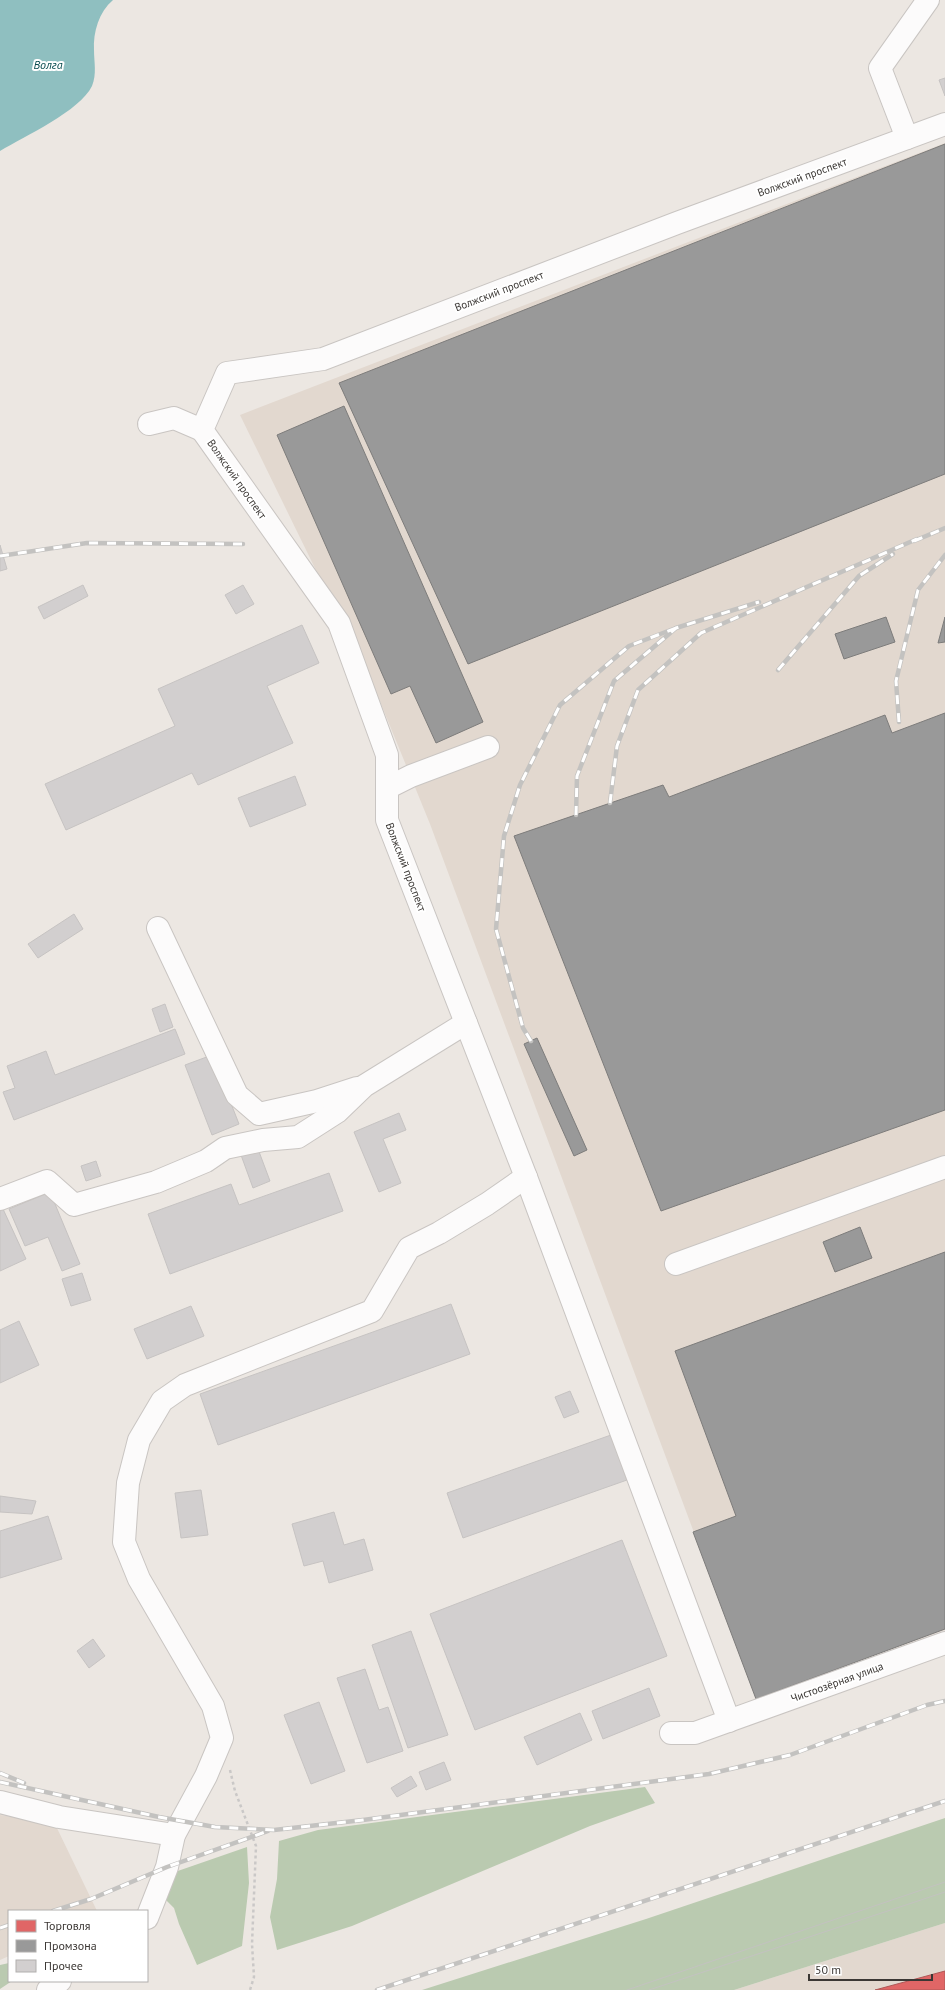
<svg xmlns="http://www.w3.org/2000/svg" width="945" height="1990" font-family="'PT Sans',sans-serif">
	<rect width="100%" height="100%" fill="#ece7e2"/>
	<g fill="#e2d8cf">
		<polygon points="945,143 945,1630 756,1699 430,824 379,699 240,415"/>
		<polygon points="0,1815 55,1824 97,1911 9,1911 9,1956 0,1960"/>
		<polygon points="945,1923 945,1990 734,1990"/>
	</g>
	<g fill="#bacab0">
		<polygon points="645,1787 655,1803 590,1826 352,1926 277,1950 270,1917 277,1879 279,1841 318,1830"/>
		<polygon points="945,1818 945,1923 734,1990 422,1990 646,1919"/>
		<polygon points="247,1847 249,1883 242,1946 197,1965 179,1924 174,1908 162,1896 172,1873"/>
		<polygon points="9,1963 9,1981 12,1981 0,1989 0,1965"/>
	</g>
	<path fill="#8fbfc0" d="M0 0H113C99 12 93 32 94 50 94 62 97 74 92 86 80 111 25 136 0 151Z"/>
	<polygon fill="#e06666" stroke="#ae5857" points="945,1971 945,1990 875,1990"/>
	<g fill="#999" stroke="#7d7c7b">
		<polygon points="945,144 945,474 468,664 339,383"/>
		<polygon points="344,406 483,722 436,743 410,686 391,694 277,435"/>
		<polygon points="886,617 895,642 844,659 835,634"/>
		<polygon points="945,617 945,642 938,643"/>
		<polygon points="945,713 945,1110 661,1211 514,836 663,785 669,797 885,715 892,733"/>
		<polygon points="537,1038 587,1150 574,1156 524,1044"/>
		<polygon points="860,1227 872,1258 835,1272 823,1242"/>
		<polygon points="945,1252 945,1629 756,1699 693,1532 736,1516 675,1351"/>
	</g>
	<g fill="#d2cfcf" stroke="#c6c3c2">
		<polygon points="945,78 945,96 939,80"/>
		<polygon points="0,545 7,569 0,571"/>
		<polygon points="83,585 88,596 44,619 38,607"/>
		<polygon points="243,585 254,604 236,614 225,595"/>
		<polygon points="302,625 319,663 267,686 293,743 198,785 192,773 66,830 45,784 175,726 158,689"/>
		<polygon points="295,776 306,805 250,827 238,798"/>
		<polygon points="74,914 83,929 38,958 28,944"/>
		<polygon points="165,1004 173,1027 160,1032 152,1009"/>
		<polygon points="175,1029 185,1054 14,1120 3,1092 15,1088 7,1066 46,1051 55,1075"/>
		<polygon points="212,1055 239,1124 212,1135 185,1065"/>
		<polygon points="399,1113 406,1130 383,1139 401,1183 379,1192 354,1132"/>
		<polygon points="258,1149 270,1181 253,1188 241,1155"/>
		<polygon points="96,1161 101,1176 86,1181 81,1166"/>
		<polygon points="329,1173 343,1211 170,1274 148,1214 231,1184 239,1205"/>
		<polygon points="50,1192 80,1264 62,1271 48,1237 25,1246 9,1209"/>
		<polygon points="3,1209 26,1259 0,1271 0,1210"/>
		<polygon points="82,1273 91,1300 71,1306 62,1279"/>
		<polygon points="451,1304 470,1354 218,1445 200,1394"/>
		<polygon points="191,1306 204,1336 147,1359 134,1329"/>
		<polygon points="19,1321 39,1365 0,1383 0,1330"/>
		<polygon points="570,1391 579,1412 564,1418 555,1397"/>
		<polygon points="611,1435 627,1480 463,1538 447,1493"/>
		<polygon points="201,1490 208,1535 181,1538 175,1493"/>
		<polygon points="0,1496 36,1501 32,1514 0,1512"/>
		<polygon points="334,1512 344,1545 364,1539 373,1570 329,1583 323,1561 304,1566 292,1524"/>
		<polygon points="48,1516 62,1559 0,1578 0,1531"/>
		<polygon points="622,1540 667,1656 475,1730 430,1614"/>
		<polygon points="411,1631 448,1735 408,1748 372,1645"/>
		<polygon points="93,1639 105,1656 89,1668 77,1651"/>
		<polygon points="365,1669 379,1710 388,1707 403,1751 367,1763 337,1678"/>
		<polygon points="649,1688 660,1716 603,1739 592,1711"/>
		<polygon points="319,1702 345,1771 311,1784 284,1715"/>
		<polygon points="580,1713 592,1740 537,1765 524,1737"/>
		<polygon points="444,1762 451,1780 426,1790 419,1772"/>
		<polygon points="411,1776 417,1786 397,1797 391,1788"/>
	</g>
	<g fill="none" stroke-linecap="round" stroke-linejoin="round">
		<g stroke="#c9c5c2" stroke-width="24">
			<g id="minor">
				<polyline points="907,138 880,68 928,0"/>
				<polyline points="149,424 174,418 202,430"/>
				<polyline points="387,788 411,776 488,747"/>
				<polyline points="158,928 237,1095 259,1114 317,1101 357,1088"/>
				<polyline points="0,1199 47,1181 74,1205 156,1182 206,1161 225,1148 263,1140 298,1137 337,1112 364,1086 466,1023"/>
				<polyline points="676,1264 945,1167"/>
				<polyline points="729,1721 526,1177 387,820 387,755 339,623 202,430 227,373 323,359 677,223 945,124"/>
				<polyline points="671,1733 695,1733 945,1643"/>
				<polyline points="0,1802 59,1817 174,1835"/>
				<polyline points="147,1918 167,1867 174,1835 206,1776 222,1738 213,1706 139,1579 124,1542 128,1483 139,1440 162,1401 185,1385 372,1311 409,1248 439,1233 487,1204 526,1177"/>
				<polyline points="48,1990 60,1981"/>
			</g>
		</g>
		<polyline stroke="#cac8c7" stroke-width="2.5" stroke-dasharray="3 3" stroke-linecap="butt" points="230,1770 235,1791 256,1846 252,1944 254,1977 250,1990"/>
		<use href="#minor" stroke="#fcfbfb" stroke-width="22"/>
		<g stroke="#c3c2c0" stroke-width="1">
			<polyline points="627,1990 945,1882"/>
			<polyline points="649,1990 945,1892"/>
		</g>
		<g stroke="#c3c2c0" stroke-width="4.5">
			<g id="rail">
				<polyline points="914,541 945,528"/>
				<polyline points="0,556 87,543 243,544"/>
				<polyline points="778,670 859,576 893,554"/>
				<polyline points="899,722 896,681 918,590 945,555"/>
				<polyline points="610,803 617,746 638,690 701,633 917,539"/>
				<polyline points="576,815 577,776 614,681 676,628 759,602"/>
				<polyline points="531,1041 523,1028 496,929 504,836 520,785 560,705 629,646 676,628"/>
				<polyline points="0,1773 24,1783"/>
				<polyline points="0,1782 159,1817 215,1827 274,1830 363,1820 709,1774 790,1755 927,1705 945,1701"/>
				<polyline points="53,1911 91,1899 167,1867 268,1831"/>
				<polyline points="0,1928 9,1925"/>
				<polyline points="377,1990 945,1801"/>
			</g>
		</g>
		<use href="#rail" stroke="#fff" stroke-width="3" stroke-dasharray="9" stroke-linecap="butt"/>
	</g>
	<g text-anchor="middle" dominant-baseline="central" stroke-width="4" stroke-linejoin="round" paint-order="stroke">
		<g font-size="11" fill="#3b3734" stroke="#fff">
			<text transform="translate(802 177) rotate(-20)">Волжский проспект</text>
			<text transform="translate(499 291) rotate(-21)">Волжский проспект</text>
			<text transform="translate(237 479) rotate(55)">Волжский проспект</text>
			<text transform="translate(406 867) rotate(69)">Волжский проспект</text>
			<text transform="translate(837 1682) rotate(-20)">Чистоозёрная улица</text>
		</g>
		<g font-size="12" font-style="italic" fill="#0a4c4f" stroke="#fff">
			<text x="48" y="64">Волга</text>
		</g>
	</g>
	<rect x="8" y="1910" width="140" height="72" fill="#ffffff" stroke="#b1afae"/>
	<rect x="16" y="1920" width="20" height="12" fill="#e06666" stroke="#b1afae"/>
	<text x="44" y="1930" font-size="12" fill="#3b3734">Торговля</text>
	<rect x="16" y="1940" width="20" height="12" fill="#999999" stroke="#b1afae"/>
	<text x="44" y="1950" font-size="12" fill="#3b3734">Промзона</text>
	<rect x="16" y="1960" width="20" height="12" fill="#d2cfcf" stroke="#b1afae"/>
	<text x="44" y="1970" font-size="12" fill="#3b3734">Прочее</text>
	<path d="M809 1974v6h123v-6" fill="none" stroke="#3b3734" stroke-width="2"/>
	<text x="815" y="1974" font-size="12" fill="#3b3734" stroke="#ffffff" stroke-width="3" paint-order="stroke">50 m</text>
</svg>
